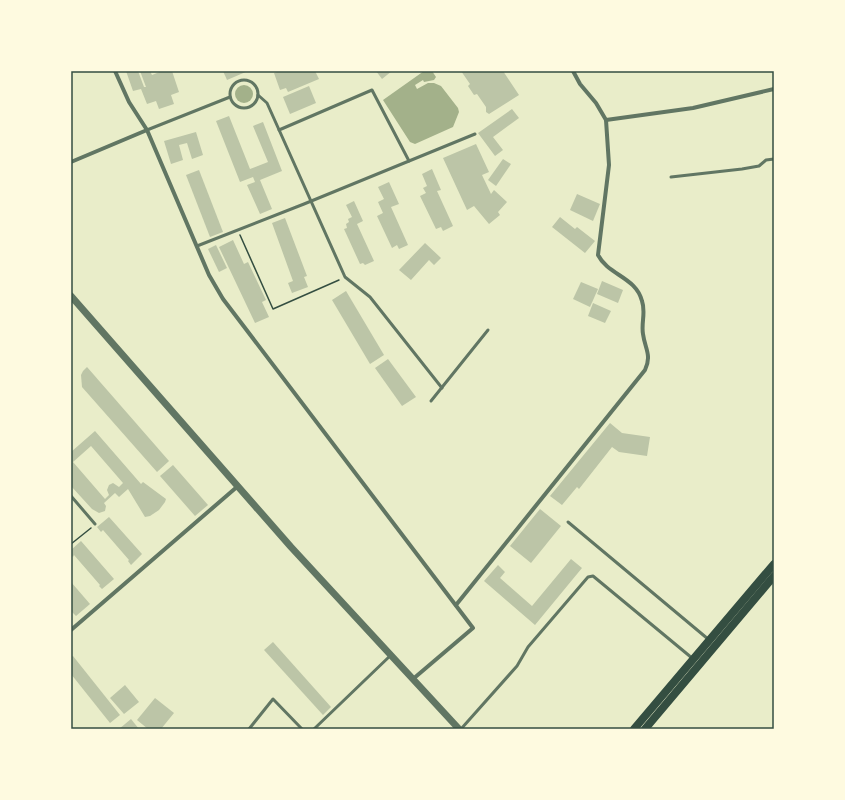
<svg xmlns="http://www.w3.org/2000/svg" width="845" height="800" font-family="Manrope,sans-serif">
	<rect width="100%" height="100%" fill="#e9edc9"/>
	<g fill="#a3b18a">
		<polygon points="424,71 432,71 436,77 434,80 424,82 423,80 415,85 417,89 428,83 434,83 441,86 458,108 459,112 453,127 415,144 410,142 383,100"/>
		<circle cx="244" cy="94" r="9"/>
	</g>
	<g fill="#bcc5a7" fill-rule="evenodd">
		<polygon points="126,71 138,71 144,87 146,87 140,71 150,71 152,75 162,71 172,71 179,92 171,95 174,104 159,109 156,101 147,104 141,89 133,91"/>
		<polygon points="223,71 248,71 227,80"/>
		<polygon points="280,71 315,71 319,79 288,92 286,88 280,90 274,73"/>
		<polygon points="376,71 392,71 382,79"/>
		<polygon points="461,71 503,71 519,95 489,114 486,112 486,107 477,94 474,95 468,86 470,84"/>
		<polygon points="309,86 316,103 290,114 283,97"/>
		<polygon points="512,109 519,118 493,137 503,150 495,156 478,133"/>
		<polygon points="229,116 250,169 268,162 253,126 263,122 282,171 260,180 272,209 260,214 247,185 255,182 253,177 240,182 216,121"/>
		<polygon points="196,132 203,155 192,159 187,143 179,145 183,160 171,164 164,141"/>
		<polygon points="476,144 489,172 482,175 491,194 494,190 507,202 498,212 500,215 489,224 474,206 467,210 443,158"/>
		<polygon points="503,159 511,164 496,186 488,180"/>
		<polygon points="432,169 441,190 437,191 453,226 443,231 441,227 436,229 420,196 426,193 423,188 427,186 422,174"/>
		<polygon points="199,170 223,232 210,237 186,175"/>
		<polygon points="389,182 399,204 391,207 408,245 399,249 397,245 392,248 377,216 383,213 378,202 384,199 378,187"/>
		<polygon points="577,194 600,204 593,221 570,210"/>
		<polygon points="354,201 363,221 357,224 374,261 365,265 363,263 360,264 344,229 347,228 346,224 349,222 348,219 352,217 346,205"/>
		<polygon points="560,217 575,229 577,227 595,241 585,253 552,227"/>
		<polygon points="285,218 307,276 304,277 308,287 292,293 288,283 293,281 272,223"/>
		<polygon points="233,240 244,264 248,262 266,300 262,302 269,317 255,323 219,247"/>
		<polygon points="425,243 441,258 434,265 429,260 411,280 399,270"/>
		<polygon points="216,245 227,268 219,272 208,249"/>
		<polygon points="602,281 623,290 618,303 597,294"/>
		<polygon points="581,282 598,289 590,307 573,299"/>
		<polygon points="346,291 384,355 370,364 332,300"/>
		<polygon points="593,303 611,311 605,323 588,316"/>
		<polygon points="388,359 416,397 402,406 375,368"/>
		<polygon points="87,367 169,461 157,472 82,387 81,375 83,371"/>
		<polygon points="610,423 622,433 650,437 647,456 619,452 612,447 579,489 577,487 562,505 550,496"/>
		<path d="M95 431 141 484 143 482 166 499 165 502 159 510 150 516 145 517 128 489 119 497 115 493 104 503 106 506 105 511 99 513 92 509 71 486V452ZM91 446 123 483 119 487 113 483 109 485 107 490 109 495 105 499 73 462Z"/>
		<polygon points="173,465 208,505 195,516 160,476"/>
		<polygon points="540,509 561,526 531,563 510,546"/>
		<polygon points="109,517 142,554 131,565 128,561 129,560 103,530 101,532 97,527"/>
		<polygon points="81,541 114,579 102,589 99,586 100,585 74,555 73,557 71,555 71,550"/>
		<polygon points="571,559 582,568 535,625 484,581 498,565 505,572 500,578 532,606"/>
		<polygon points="71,582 90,604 76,616 71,611"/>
		<polygon points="273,642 331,707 323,715 264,650"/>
		<polygon points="73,656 120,715 110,723 71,674 71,657"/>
		<polygon points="125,685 139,702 124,714 110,698"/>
		<polygon points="155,698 174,713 161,729 148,729 137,720"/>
		<polygon points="131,719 139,729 119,729"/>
	</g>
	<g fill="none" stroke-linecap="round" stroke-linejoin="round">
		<g stroke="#344e41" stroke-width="1.5">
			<polyline points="240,235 273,309 339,280"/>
			<polyline points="71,544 91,528"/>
		</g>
		<g stroke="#617663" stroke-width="3">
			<circle cx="244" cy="94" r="14"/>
			<polyline points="258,95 267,103 345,277 370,297 442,388"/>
			<polyline points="147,130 230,97"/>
			<polyline points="279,130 372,90 409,161"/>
			<polyline points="671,177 742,169 759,166 766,160 774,159"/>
			<polyline points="197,246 304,204 475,134"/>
			<polyline points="431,401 488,330"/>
			<polyline points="71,496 95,524"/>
			<polyline points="568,522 708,639"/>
			<polyline points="249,729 273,699 302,729"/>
			<polyline points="314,729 391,655"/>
			<polyline points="461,729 517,666 528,647 588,577 593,576 692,658"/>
		</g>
		<g stroke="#617663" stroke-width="4">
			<polyline points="115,71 129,102 147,130 209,275 223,299 473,628 413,679"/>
			<polyline points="606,120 693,108 774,89"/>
			<polyline points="71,162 147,130"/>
			<path d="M456 605 645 370C652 355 645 349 643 334 641 323 646 312 642 301 636 277 608 275 598 255L609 165 606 120 596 103 580 84 573 71"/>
			<polyline points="71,630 238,486"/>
		</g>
		<polyline stroke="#617663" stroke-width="7" points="71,296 291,547 459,729"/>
		<g stroke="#344e41" stroke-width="8">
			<polyline points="634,729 774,564"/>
			<polyline points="645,729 774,576"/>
		</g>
	</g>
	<rect width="845" height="800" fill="none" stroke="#fefae0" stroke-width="144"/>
	<rect x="72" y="72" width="701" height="656" fill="none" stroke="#344e41" stroke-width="1.5"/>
</svg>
